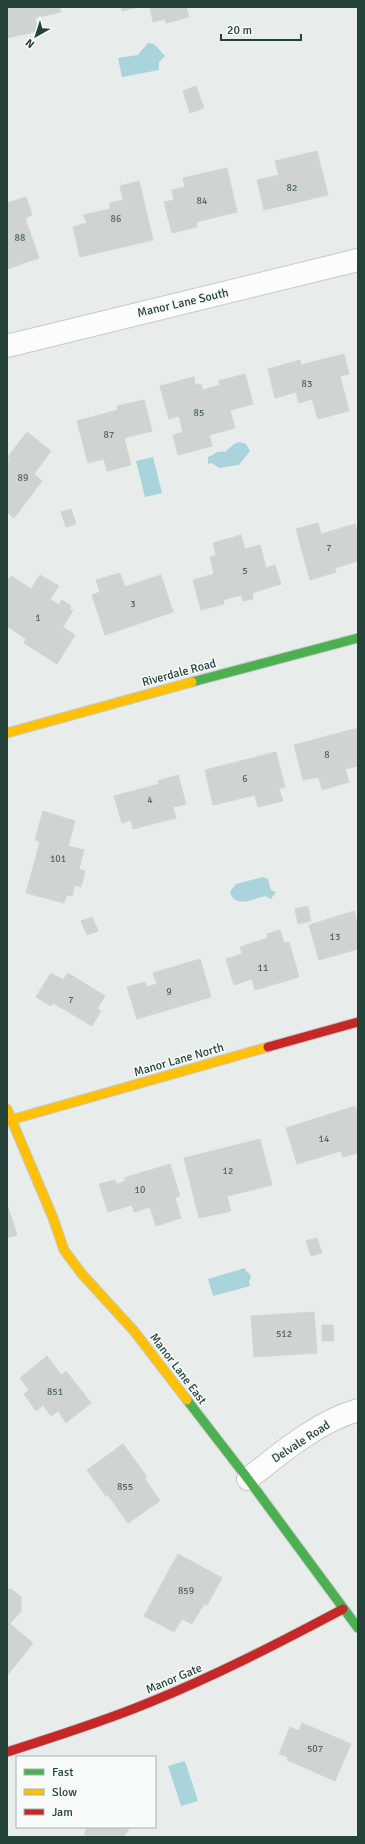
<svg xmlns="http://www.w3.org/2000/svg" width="365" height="1844" font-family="Signika,sans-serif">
	<rect width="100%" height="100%" fill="#e8edeb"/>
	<g fill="#a9d4db">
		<polygon points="148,43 154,44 165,56 159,62 159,70 122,77 118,58 138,55"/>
		<path d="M239 442 246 444 250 451 239 465 219 468 212 463 208 464V457C215 455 216 450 225 452L234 444Z"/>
		<polygon points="153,457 162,493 145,497 136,461"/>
		<path d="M263 877 268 879 271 890 276 892 271 899 265 896C253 899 235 909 230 892L236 884Z"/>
		<polygon points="245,1268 246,1271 250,1274 251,1278 249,1281 250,1286 213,1296 208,1279"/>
		<polygon points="185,1761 198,1801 181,1806 168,1766"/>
	</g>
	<g fill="#cfd4d2" stroke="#d1d6d4">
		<polygon points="7,7 59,7 61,12 35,18 38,31 7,38"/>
		<polygon points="121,7 140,7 122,11"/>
		<polygon points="150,7 186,7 189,17 166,23 165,19 153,22"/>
		<polygon points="196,86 204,108 190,113 183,91"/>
		<polygon points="317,151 328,195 264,210 257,180 279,175 275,161"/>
		<polygon points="227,168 237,212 196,222 197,227 172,233 164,202 174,200 172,190 185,187 183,178"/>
		<polygon points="139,181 153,240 80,257 73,227 87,223 83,215 110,209 110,203 123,200 120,186"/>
		<polygon points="26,197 32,215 25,218 39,258 7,269 7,203"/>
		<polygon points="344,354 349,374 340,376 349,411 318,419 312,399 299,403 296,392 275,398 268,369 300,360 301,365"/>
		<polygon points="245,374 253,404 230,410 235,428 209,435 212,446 178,455 173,435 183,432 179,416 169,419 160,386 194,377 195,385 201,384 203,390 220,385 218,381"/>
		<polygon points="144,400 152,431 124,438 131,465 107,471 104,459 88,463 77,421 118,410 117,406"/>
		<polygon points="27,432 51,451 34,474 42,481 14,518 7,512 7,464 10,460 7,458"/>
		<polygon points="71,509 76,524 66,527 61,512"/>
		<polygon points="318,523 321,534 355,524 358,533 358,561 335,568 336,572 310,580 296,529"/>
		<polygon points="241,535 245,549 260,545 266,568 275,565 281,584 252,593 253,599 243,601 241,595 223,600 224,604 201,610 193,580 214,574 210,557 216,555 213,543"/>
		<polygon points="120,573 125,587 161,575 173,612 105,635 92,595 100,592 96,580"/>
		<polygon points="40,575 59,586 50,599 59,605 62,600 71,606 69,609 73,610 63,627 75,635 57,664 24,643 26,639 7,626 7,582 11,576 31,589"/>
		<polygon points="358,728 358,766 345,769 349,782 322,790 319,777 303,780 294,745"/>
		<polygon points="276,752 285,787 279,789 283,801 258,807 255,795 213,805 205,770"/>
		<polygon points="178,775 186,804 173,807 176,818 133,829 131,820 122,823 114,796 159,784 158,781"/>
		<polygon points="43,811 75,821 68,846 84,850 79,869 85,871 81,887 75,885 72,896 67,895 64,903 26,893 40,842 35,840"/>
		<polygon points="308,906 311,921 298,924 295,909"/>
		<polygon points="354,911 358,926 358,949 319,960 309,925"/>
		<polygon points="92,917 98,931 87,935 81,921"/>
		<polygon points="280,930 284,943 289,942 299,977 255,990 252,979 234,985 226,959 242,954 240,947 268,938 267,934"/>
		<polygon points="200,959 211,997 137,1019 127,987 145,982 146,987 157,984 153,973"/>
		<polygon points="51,973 63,980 68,973 105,996 97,1009 101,1011 92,1026 53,1003 51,1006 36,997"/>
		<polygon points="355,1106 358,1115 358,1153 343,1157 341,1151 297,1164 286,1128"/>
		<polygon points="260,1139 272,1185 227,1196 231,1211 199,1218 184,1158"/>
		<polygon points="170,1164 180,1196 175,1198 181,1218 156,1226 150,1207 134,1212 132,1205 108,1212 99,1184 115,1180 117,1184 126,1181 124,1178"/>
		<polygon points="8,1207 17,1235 7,1238 7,1208"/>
		<polygon points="317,1238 322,1253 311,1256 306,1241"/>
		<polygon points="314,1312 317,1353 254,1357 251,1316"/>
		<polygon points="322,1325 333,1325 334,1341 322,1341"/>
		<polygon points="47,1356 61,1375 66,1371 91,1403 66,1423 58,1411 51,1416 43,1405 36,1411 24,1394 29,1390 20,1378"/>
		<polygon points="123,1444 147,1477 145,1479 160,1501 128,1523 108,1495 106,1496 87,1470"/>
		<polygon points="178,1554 222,1578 207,1605 204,1604 192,1624 182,1619 174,1632 144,1616"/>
		<polygon points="11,1589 21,1597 21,1611 10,1624 33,1643 7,1676 7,1590"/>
		<polygon points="302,1723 351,1744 335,1781 287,1760 288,1757 279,1754 290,1727 299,1731"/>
		<polygon points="88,1827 130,1827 124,1837 89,1837 84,1834"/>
	</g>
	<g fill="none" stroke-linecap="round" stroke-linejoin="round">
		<g stroke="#c5cac8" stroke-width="24">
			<g id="street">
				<polyline points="7,346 358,260"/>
				<path d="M248 1479C281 1453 317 1422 358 1410"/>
			</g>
		</g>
		<g stroke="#c3cbc8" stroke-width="11">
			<g id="fast">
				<polyline points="192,682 358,638"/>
				<polyline points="187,1400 248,1479 358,1628"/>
			</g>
		</g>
		<g stroke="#c3cbc8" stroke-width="11">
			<g id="slow">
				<polyline points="7,733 192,682"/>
				<polyline points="7,1109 53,1218 64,1250 82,1274 134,1331 187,1400"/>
				<polyline points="7,1121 268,1047"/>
			</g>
		</g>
		<g stroke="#c3cbc8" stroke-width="11">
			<g id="jam">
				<polyline points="268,1047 358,1022"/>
				<path d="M7 1752C54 1737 102 1722 148 1703 215 1676 279 1643 343 1609"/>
			</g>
		</g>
		<use href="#street" stroke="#fcfcfc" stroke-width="22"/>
		<use href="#fast" stroke="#4caf50" stroke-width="9"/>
		<use href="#slow" stroke="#ffc107" stroke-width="9"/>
		<use href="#jam" stroke="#c62828" stroke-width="9"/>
	</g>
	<g text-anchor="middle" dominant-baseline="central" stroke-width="3" stroke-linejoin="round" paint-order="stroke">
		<g font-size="10" fill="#506761">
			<text x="292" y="188">82</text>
			<text x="202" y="201">84</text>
			<text x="116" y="219">86</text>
			<text x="20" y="238">88</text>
			<text x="307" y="384">83</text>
			<text x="199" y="413">85</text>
			<text x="109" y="435">87</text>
			<text x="23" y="478">89</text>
			<text x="329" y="548">7</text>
			<text x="245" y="571">5</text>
			<text x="133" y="604">3</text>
			<text x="38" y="618">1</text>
			<text x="327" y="755">8</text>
			<text x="245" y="779">6</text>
			<text x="150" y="800">4</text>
			<text x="58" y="859">101</text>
			<text x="335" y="937">13</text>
			<text x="263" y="968">11</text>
			<text x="169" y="992">9</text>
			<text x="71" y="1000">7</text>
			<text x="324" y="1139">14</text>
			<text x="228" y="1171">12</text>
			<text x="140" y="1190">10</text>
			<text x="284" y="1334">512</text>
			<text x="55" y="1392">851</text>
			<text x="125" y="1487">855</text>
			<text x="186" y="1591">859</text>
			<text x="315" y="1749">507</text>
		</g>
		<g font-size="12" fill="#24423a" stroke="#f7fbf9">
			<text transform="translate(183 303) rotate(-13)">Manor Lane South</text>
			<text transform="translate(179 673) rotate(-15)">Riverdale Road</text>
			<text transform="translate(179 1060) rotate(-16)">Manor Lane North</text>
			<text transform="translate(178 1369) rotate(53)">Manor Lane East</text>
			<text transform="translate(301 1442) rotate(-33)">Delvale Road</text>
			<text transform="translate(174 1679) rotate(-23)">Manor Gate</text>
		</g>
	</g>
	<rect width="365" height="1844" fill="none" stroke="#24423a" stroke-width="16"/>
	<rect x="16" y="1756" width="140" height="72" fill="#f7fbf9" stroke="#a3b1ad"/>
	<rect x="24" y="1769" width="20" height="6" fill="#4caf50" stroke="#a3b1ad"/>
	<text x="52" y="1776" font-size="12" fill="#24423a">Fast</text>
	<rect x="24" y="1789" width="20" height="6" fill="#ffc107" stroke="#a3b1ad"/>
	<text x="52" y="1796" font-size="12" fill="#24423a">Slow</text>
	<rect x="24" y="1809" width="20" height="6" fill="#c62828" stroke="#a3b1ad"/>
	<text x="52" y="1816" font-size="12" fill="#24423a">Jam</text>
	<g transform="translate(36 36) rotate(219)" stroke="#f7fbf9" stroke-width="3" paint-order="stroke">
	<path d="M0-3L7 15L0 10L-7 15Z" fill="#24423a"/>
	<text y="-6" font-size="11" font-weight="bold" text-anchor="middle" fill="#24423a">N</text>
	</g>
	<path d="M221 34v6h80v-6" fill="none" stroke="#24423a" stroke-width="2"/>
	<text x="227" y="34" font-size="12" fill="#24423a" stroke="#f7fbf9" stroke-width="3" paint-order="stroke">20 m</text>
</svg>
